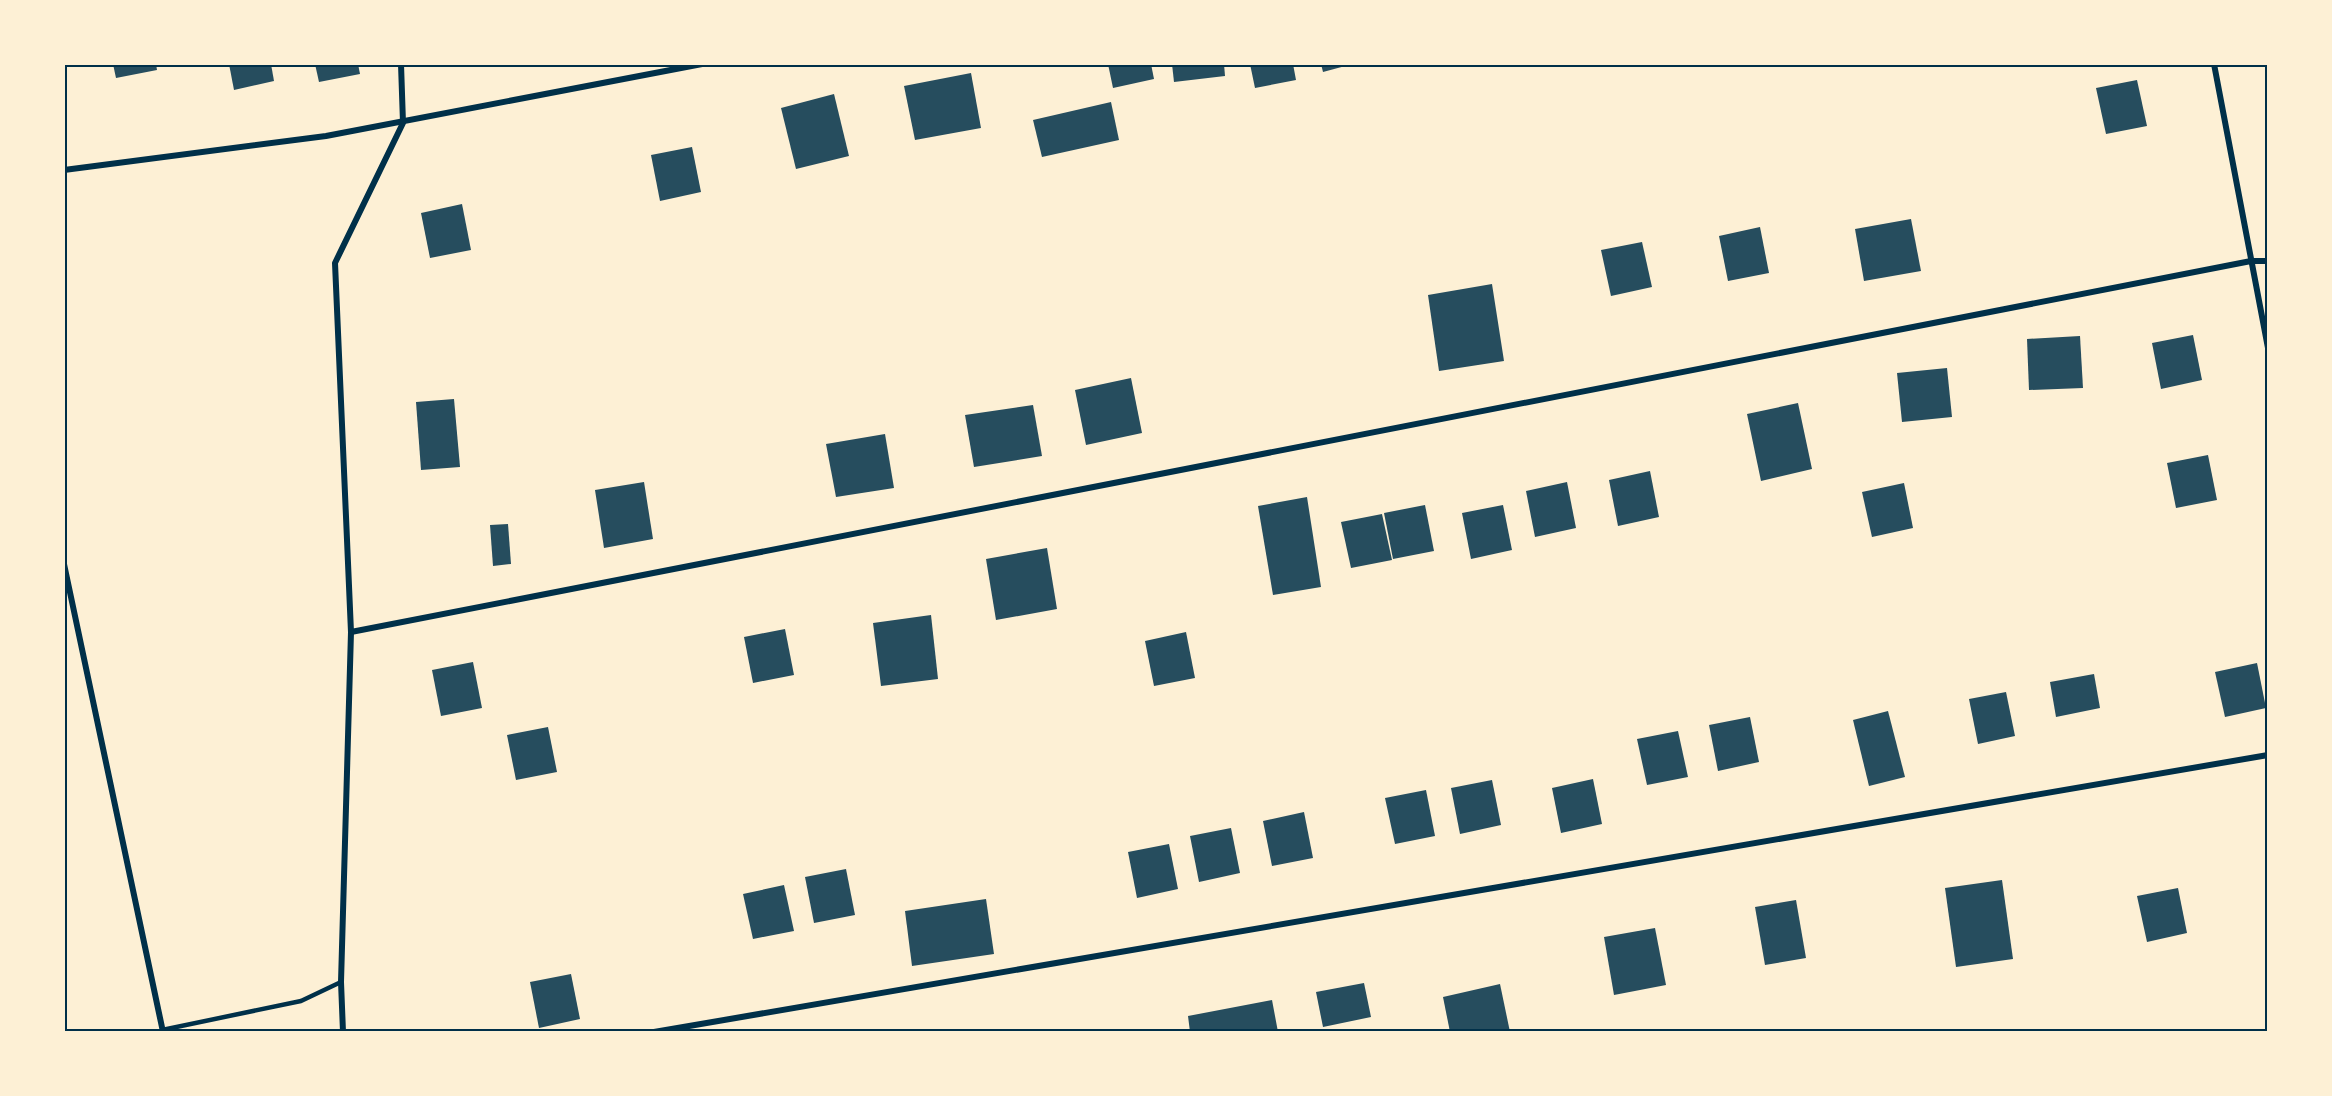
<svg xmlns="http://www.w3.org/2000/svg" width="2332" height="1096" font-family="Barlow,sans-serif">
	<rect width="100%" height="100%" fill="#fdf0d5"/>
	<g fill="#264d5e">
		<polygon points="113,64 156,64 157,70 116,78"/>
		<polygon points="229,64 271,64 274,81 234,90"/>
		<polygon points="315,64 358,64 360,74 319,82"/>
		<polygon points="1108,64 1151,64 1154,79 1113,88"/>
		<polygon points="1172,64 1224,64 1225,76 1174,82"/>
		<polygon points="1250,64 1293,64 1296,80 1255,88"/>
		<polygon points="1321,64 1349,64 1349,65 1323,72"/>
		<polygon points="971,73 981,128 915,140 904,86"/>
		<polygon points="2137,80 2147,126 2106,134 2096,88"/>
		<polygon points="834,94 849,156 796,169 781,108"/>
		<polygon points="1111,102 1119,140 1042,157 1033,120"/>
		<polygon points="692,147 701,192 660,201 651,155"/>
		<polygon points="462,204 471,250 430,258 421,213"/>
		<polygon points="1911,219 1921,271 1864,281 1855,229"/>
		<polygon points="1760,227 1769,273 1728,281 1719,236"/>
		<polygon points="1642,242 1652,287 1611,296 1601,250"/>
		<polygon points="1492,284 1504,361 1439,371 1428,295"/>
		<polygon points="2193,335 2202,380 2161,389 2152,343"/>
		<polygon points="2080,336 2083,388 2029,390 2027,339"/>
		<polygon points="1947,368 1952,417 1902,422 1897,373"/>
		<polygon points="1131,378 1142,433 1086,445 1075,390"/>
		<polygon points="454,399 460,467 421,470 416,402"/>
		<polygon points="1798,403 1812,469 1761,481 1747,414"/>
		<polygon points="1033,405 1042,456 974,467 965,415"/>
		<polygon points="885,434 894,488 836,497 826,444"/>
		<polygon points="2208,455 2217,500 2176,508 2167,463"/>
		<polygon points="1650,471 1659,517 1618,526 1609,480"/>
		<polygon points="644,482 653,539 604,548 595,490"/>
		<polygon points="1567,482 1576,528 1535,537 1526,491"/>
		<polygon points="1904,483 1913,528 1872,537 1862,492"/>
		<polygon points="1307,497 1321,587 1273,595 1258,506"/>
		<polygon points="1425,505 1434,551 1393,559 1384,513"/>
		<polygon points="1503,505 1512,550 1471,559 1462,513"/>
		<polygon points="1382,514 1392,560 1351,568 1341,522"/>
		<polygon points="508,524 511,564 493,566 490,525"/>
		<polygon points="1047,548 1057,609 996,620 986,559"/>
		<polygon points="931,615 938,679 881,686 873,623"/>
		<polygon points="785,629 794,675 753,683 744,637"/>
		<polygon points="1186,632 1195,678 1154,686 1145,641"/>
		<polygon points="473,662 482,708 441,716 432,670"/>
		<polygon points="2257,663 2266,708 2225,717 2215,672"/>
		<polygon points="2094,674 2100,708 2056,717 2050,682"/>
		<polygon points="2006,692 2015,736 1978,744 1969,699"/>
		<polygon points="1888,711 1905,777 1869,786 1853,720"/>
		<polygon points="1750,717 1759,762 1718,771 1709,725"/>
		<polygon points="548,727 557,772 516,780 507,735"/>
		<polygon points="1678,731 1688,777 1647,785 1637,739"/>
		<polygon points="1593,779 1602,824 1561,833 1552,788"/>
		<polygon points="1492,780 1501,825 1460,834 1451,788"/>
		<polygon points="1426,790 1435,836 1395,844 1385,798"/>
		<polygon points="1304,812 1313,858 1272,866 1263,821"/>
		<polygon points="1231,828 1240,873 1199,882 1190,836"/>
		<polygon points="1169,844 1178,889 1137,898 1128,852"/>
		<polygon points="846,869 855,915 814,923 805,877"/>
		<polygon points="2002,880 2013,959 1956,967 1945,888"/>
		<polygon points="784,885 794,931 753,939 743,894"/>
		<polygon points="2178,888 2187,933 2147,942 2137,896"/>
		<polygon points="986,899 994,954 912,966 905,911"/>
		<polygon points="1796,900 1806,958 1765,965 1755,907"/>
		<polygon points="1655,928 1666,985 1614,995 1604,937"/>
		<polygon points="571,974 580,1019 539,1028 530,982"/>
		<polygon points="1364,983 1371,1017 1323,1027 1316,992"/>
		<polygon points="1500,984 1510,1032 1450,1032 1443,997"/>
		<polygon points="1272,1000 1278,1032 1190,1032 1188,1016"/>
	</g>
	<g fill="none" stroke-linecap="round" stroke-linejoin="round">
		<polyline stroke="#003049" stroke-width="4.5" points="162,1030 301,1001 341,982"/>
		<g stroke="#003049" stroke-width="6">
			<polyline points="2214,64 2268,348"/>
			<polyline points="64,170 326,136 702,64"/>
			<polyline points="64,564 163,1032"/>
			<polyline points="351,632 2251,261 2268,261"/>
			<polyline points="343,1032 341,982 351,632 335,263 403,123 401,64"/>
			<polyline points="654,1032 2268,755"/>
		</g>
	</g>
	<rect width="2332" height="1096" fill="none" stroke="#fdf0d5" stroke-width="132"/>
	<rect x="66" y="66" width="2200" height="964" fill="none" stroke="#003049" stroke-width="2"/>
</svg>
